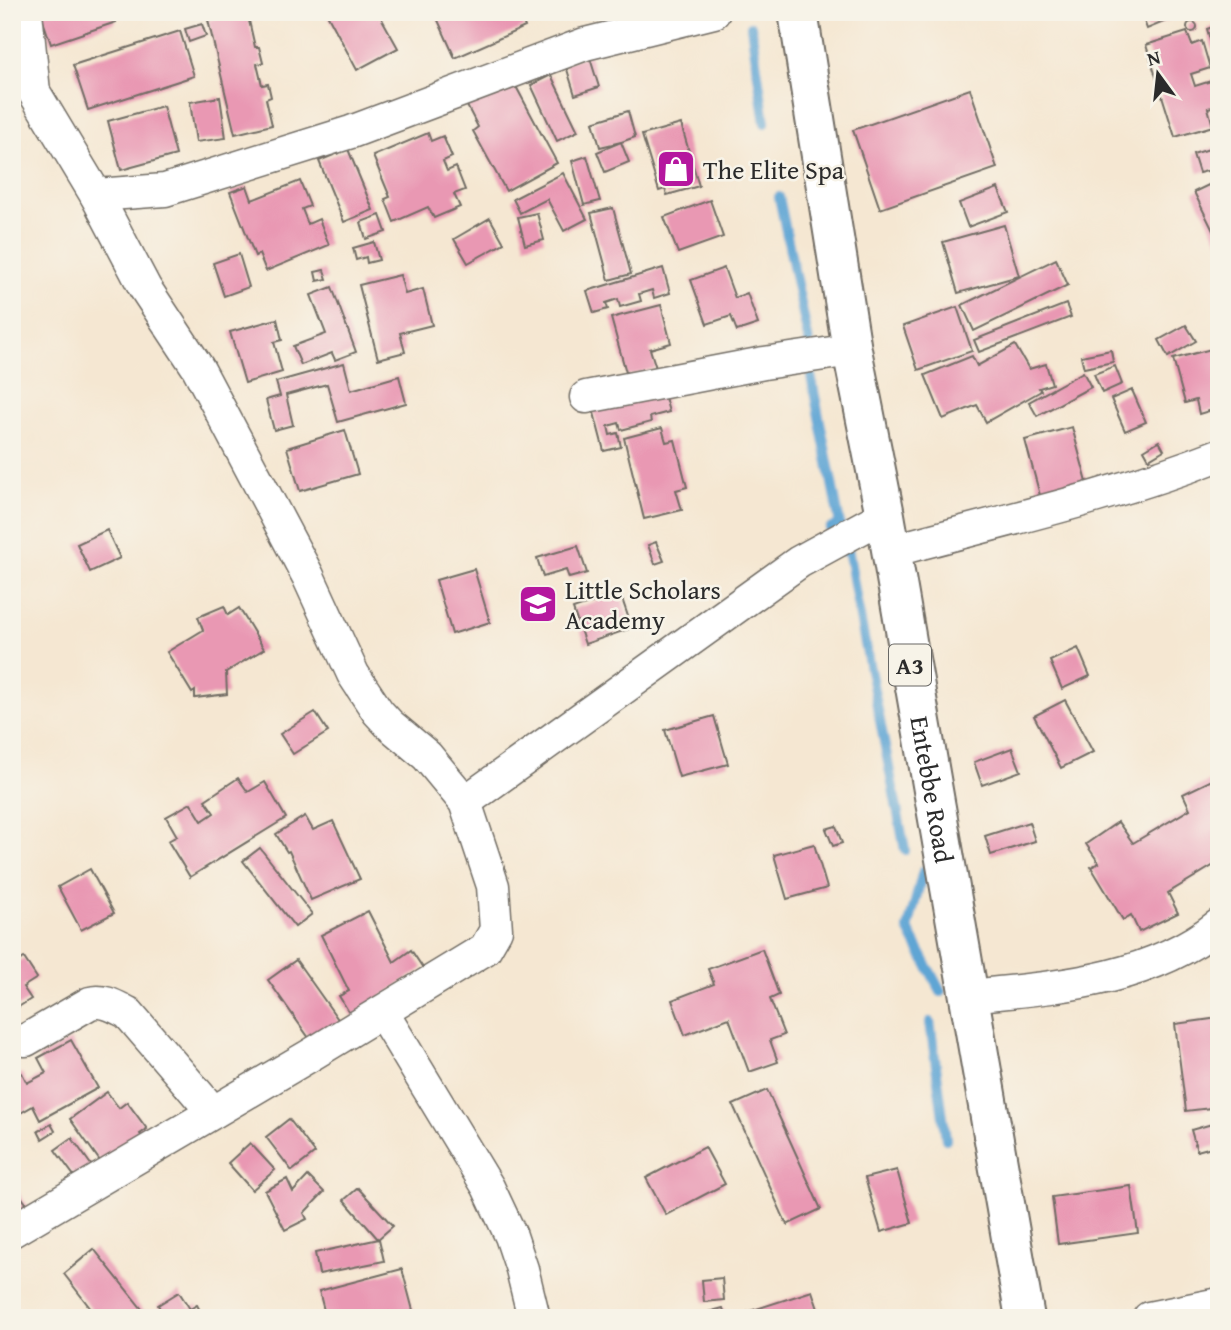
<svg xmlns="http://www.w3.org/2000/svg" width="1231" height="1330" font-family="'Gentium Book Plus',serif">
	<rect width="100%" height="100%" fill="#f7f3e8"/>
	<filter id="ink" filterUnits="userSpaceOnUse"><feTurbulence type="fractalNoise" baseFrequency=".0143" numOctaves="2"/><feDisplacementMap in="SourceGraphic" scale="14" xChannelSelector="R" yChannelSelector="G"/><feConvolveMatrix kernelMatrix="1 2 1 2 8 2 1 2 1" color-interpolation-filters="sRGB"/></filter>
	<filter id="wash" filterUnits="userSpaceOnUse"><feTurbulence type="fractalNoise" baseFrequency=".00686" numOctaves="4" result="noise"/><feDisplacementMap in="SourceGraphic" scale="28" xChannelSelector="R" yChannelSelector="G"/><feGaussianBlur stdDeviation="1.57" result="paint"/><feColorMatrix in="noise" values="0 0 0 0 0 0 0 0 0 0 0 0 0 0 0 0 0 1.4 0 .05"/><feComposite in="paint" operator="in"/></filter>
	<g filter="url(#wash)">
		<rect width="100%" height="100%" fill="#f5e7d2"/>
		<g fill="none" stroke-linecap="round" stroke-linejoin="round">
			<g stroke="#5fa5d4" stroke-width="10">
				<polyline points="751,26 765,123"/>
				<polyline points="779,197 809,343"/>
				<polyline points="811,376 840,524 830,529"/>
				<polyline points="843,551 848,548 857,602 905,850"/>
				<polyline points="923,871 908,929 941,992"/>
				<polyline points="930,1022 946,1139"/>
			</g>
		</g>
		<g id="blocks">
			<g fill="#e998b3">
				<polygon points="40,12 113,12 116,22 51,44"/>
				<polygon points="242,12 247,12 255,47 259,47 263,63 257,64 262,85 268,84 271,97 266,99 272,125 235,134 208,20"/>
				<polygon points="326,12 378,12 398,48 357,70"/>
				<polygon points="450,12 519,12 525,27 455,58 437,18"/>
				<polygon points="1141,12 1168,12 1171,19 1147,29"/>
				<circle cx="1192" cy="27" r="5"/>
				<polygon points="202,24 206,36 189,42 185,29"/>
				<polygon points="1219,25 1219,68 1218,68 1207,29"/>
				<polygon points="180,31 194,76 88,110 73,65"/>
				<polygon points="1187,32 1192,45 1202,41 1210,68 1191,74 1195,86 1214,80 1219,105 1208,108 1213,126 1175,137 1146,45"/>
				<polygon points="589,55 599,87 575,95 565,63"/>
				<polygon points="551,75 578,131 557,141 531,85"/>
				<polygon points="512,79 557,163 506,191 473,131 478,127 465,102"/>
				<polygon points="970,89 997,168 880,209 853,130"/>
				<polygon points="220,97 226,138 196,142 190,102"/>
				<polygon points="163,106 176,155 121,170 108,121"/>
				<polygon points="628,111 635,137 621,142 629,162 605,172 597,152 621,142 600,147 593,122"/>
				<polygon points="681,124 699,186 667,195 665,189 659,191 642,135"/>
				<polygon points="428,133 431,141 443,136 452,157 443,161 447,171 456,167 465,190 454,194 460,207 434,218 428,207 394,222 385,199 390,197 373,156"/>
				<polygon points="1219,146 1219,168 1199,173 1193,154"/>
				<polygon points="348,149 373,210 344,222 319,161"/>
				<polygon points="587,156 600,201 584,205 572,161"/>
				<polygon points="563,173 587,219 564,231 547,199 520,213 513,199"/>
				<polygon points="1219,175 1219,243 1194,192 1217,181 1215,177"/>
				<polygon points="300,181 310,206 302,209 308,224 319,219 329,245 266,271 259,254 255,256 230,192 247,186 252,200"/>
				<polygon points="998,188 1008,212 968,227 959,203"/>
				<polygon points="710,200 723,237 678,253 664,217"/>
				<polygon points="613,208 631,274 609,280 591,213"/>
				<polygon points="537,213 544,240 525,245 518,217"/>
				<polygon points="380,215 386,232 366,239 361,222"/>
				<polygon points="490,218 504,243 468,263 454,239"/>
				<polygon points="1004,225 1019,276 958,293 943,242"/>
				<polygon points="374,242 379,260 367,263 366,257 356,260 353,248"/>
				<polygon points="239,254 249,287 224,296 213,263"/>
				<polygon points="1056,259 1068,285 974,331 962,305"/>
				<polygon points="663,268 670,293 654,298 652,290 639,294 641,301 620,307 618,299 606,303 608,309 594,313 587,291"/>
				<polygon points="724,268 735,298 747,293 758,324 737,331 731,316 707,324 691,280"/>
				<polygon points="324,270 327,279 317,281 315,272"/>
				<polygon points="400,275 405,294 423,289 432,325 400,333 405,352 378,359 359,285"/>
				<polygon points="332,287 356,352 335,360 332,353 301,365 293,346 326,334 311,295"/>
				<polygon points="1066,304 1071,317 979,352 974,340"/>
				<polygon points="661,305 671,343 650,349 656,368 627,376 611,318"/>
				<polygon points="957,307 972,351 918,370 903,326"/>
				<polygon points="277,319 282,340 274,342 282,372 245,383 230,332"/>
				<polygon points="1186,325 1196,341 1168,357 1159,340"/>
				<polygon points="1015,345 1029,369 1046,364 1052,384 1039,388 1041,391 986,422 977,405 943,419 925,375 972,356 977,366"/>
				<polygon points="1219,347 1219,408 1199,414 1196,400 1185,403 1173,359"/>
				<polygon points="1111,350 1113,362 1084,368 1081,356"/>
				<polygon points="344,363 351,390 399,376 406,403 338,422 327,384 286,395 293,425 274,430 266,400 280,396 276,382"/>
				<polygon points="1115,366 1122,384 1102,393 1094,374"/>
				<polygon points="1083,372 1091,387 1037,416 1029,402"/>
				<polygon points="663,390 669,412 650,417 651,422 621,430 619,423 608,426 610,435 618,433 621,447 604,451 593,409"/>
				<polygon points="1132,390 1146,422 1125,431 1111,399"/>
				<polygon points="1072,427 1088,486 1041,499 1025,440"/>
				<polygon points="662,428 666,442 675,440 687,487 676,490 682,510 644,519 624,438"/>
				<polygon points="345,430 358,474 300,491 287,448"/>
				<polygon points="1159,441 1164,450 1149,459 1144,450"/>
				<polygon points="107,530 120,558 90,572 77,544"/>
				<polygon points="656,542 664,561 655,564 648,545"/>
				<polygon points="578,546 587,573 569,578 566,570 543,577 537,558"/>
				<polygon points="474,569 490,622 452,634 436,580"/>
				<polygon points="620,593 632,628 585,644 573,609"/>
				<polygon points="224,606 228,615 239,608 264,649 226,672 227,694 195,698 195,691 192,693 167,652 203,630 198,617"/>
				<polygon points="1078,648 1090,676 1062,689 1050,661"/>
				<polygon points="1065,700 1093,752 1061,768 1034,716"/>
				<polygon points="315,712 328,732 293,754 280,734"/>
				<polygon points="714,716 728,764 679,777 665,730"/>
				<polygon points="1012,748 1021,771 982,785 974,762"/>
				<polygon points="238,778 248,792 265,782 286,818 190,877 168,841 177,836 166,817 191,803 202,821 214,813 205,800"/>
				<polygon points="1214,779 1219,790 1219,804 1217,805 1219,809 1219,862 1168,893 1178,913 1139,932 1131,915 1123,920 1091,867 1099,863 1086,844 1118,822 1133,843 1190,809 1183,794"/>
				<polygon points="305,816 313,830 333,821 360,879 311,900 289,851 287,852 276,834"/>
				<polygon points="1029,822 1035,841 991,855 985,836"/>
				<polygon points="836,826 842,843 833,846 826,829"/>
				<polygon points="814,844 827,888 787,899 774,855"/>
				<polygon points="260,848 312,914 295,927 243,861"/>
				<polygon points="90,869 114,913 81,930 58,887"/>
				<polygon points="368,911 394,962 411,950 423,968 352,1017 339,996 349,991 321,935"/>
				<polygon points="762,949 779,995 770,999 784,1035 770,1040 778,1062 749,1072 729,1018 685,1035 672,1000 714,984 708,969"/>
				<polygon points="12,955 17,962 24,958 37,978 23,987 31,999 12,1011"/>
				<polygon points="296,960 342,1025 314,1045 268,980"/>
				<polygon points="1219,1018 1219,1107 1186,1111 1175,1024"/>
				<polygon points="71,1040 98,1088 40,1120 33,1106 17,1115 12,1107 12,1078 22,1073 27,1083 46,1073 38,1058"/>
				<polygon points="767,1090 821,1209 787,1225 733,1105"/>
				<polygon points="107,1092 119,1108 127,1102 147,1129 140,1134 150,1147 110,1175 70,1119"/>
				<polygon points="289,1119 315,1153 292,1171 266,1137"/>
				<polygon points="1219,1122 1219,1145 1197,1151 1191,1130"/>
				<polygon points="51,1124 55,1131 42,1139 38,1131"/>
				<polygon points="72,1138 99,1176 83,1188 55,1150"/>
				<polygon points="250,1143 275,1170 252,1190 228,1163"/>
				<polygon points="705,1147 725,1184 666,1215 646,1178"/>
				<polygon points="897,1170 912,1223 881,1232 865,1178"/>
				<polygon points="308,1176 324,1192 304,1213 307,1219 285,1230 265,1191 287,1179 293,1192"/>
				<polygon points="12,1184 31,1210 12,1223"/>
				<polygon points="1131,1186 1138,1233 1058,1244 1052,1197"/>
				<polygon points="358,1188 393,1226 378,1239 344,1200"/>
				<polygon points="379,1239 384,1261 319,1274 315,1253"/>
				<polygon points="94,1249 149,1318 98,1318 64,1274"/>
				<polygon points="402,1269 415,1318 326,1318 319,1291"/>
				<polygon points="722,1278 724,1300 704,1302 702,1280"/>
				<polygon points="812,1291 821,1318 745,1318 744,1313"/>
				<polygon points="179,1292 190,1309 197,1305 204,1318 165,1318 158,1305"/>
				<polygon points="723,1308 726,1318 698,1318 697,1315"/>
			</g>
		</g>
	</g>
	<g filter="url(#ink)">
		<use href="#blocks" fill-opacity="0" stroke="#726d65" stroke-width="2"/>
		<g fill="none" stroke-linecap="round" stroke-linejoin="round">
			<g stroke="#726d65" stroke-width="35">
				<g id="street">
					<polyline points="96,195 165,190 351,132 585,44 714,12"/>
					<polyline points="586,397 764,363 852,350"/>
					<path d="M891 551C1001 521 1112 497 1219 455"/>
					<polyline points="465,802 799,562 885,515"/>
					<path d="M968 996C1056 987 1147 982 1219 925"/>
					<polyline points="382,1012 488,1187 511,1236 522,1269 534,1318"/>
					<path d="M26 1040 90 1003C104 999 116 1007 128 1013L213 1112"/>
					<polyline points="12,1231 309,1056 485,949 496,930 493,886 465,802 427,756 390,725 378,712 353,674 308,576 198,368 145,288 96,195 34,92 26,12"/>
					<polyline points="1149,1318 1219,1304"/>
				</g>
			</g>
			<g stroke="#726d65" stroke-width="42">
				<g id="primary">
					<path id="s1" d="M798 12 852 350 885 515 1025 1318"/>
				</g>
			</g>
			<use href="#street" stroke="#fff" stroke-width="32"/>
			<use href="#primary" stroke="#fff" stroke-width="38"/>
		</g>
	</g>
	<defs>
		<g id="shop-square" transform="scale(2.0125)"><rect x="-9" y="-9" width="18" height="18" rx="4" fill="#b5179e" stroke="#f7f3e8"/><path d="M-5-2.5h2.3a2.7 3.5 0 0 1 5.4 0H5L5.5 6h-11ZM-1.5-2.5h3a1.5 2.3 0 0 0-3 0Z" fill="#fff"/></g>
		<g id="school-square" transform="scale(2.0125)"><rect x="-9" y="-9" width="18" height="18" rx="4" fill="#b5179e" stroke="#f7f3e8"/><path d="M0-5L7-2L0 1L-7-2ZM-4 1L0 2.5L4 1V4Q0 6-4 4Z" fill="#fff"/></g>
	</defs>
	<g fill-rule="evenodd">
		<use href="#shop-square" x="676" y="169"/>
		<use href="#school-square" x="538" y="604"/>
	</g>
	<g text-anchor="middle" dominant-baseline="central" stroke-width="5" stroke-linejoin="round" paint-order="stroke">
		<rect fill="#f7f3e8" stroke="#686764" stroke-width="2" x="889" y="644.5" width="42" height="41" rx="5"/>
		<g font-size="24" font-weight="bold" fill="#2b2b2b">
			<text x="910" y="665">A3</text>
		</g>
		<g font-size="26" fill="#2b2b2b" stroke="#f7f3e8" text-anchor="start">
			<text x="703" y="169">The Elite Spa</text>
			<text x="565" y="589">Little Scholars<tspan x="565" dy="30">Academy</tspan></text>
		</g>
		<g font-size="26" fill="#2b2b2b" stroke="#f7f3e8">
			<text stroke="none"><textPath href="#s1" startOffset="789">Entebbe Road</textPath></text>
		</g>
	</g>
	<rect width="1231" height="1330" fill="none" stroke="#f7f3e8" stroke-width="42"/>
	<g transform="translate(1158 74) rotate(345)" stroke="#f7f3e8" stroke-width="5" paint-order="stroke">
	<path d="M0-5L12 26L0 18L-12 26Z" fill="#2b2b2b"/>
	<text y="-10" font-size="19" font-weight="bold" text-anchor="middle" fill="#2b2b2b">N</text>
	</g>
</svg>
